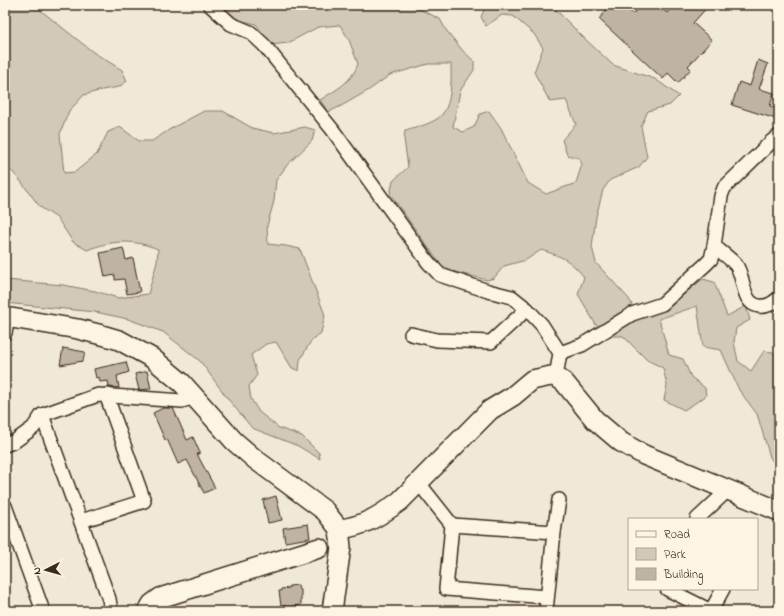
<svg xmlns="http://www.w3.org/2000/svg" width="784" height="616" font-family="'Indie Flower',sans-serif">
	<rect width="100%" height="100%" fill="#f0e9d9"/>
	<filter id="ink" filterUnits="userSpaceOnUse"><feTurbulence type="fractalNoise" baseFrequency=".025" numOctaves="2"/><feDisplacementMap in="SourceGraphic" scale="8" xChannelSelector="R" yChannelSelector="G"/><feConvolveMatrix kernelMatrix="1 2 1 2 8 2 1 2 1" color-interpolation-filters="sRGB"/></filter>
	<g filter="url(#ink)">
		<g fill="#d2c9ba" stroke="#867a6c">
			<path d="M5 5H38L39 9 93 52 122 70 127 81 119 87 102 90 84 95 69 111 60 134 64 173 75 172 97 154 108 132 120 127 139 141H152L172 128 204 111H223L252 128 274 133 305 127 315 130 312 141 288 164 276 180 274 201 267 226 268 244 286 246 300 249 325 315 321 333 311 341 300 360 299 371 292 368 276 342 266 344 251 355 257 375 249 386 251 399 259 412 279 428 302 436 319 453 320 459 298 446 252 428 228 399 200 361 163 332 128 319 95 312 5 303V280L63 285 95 291 118 298 148 294 157 262 158 249C132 239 113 240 87 250L73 242 57 218 40 207 19 179 5 164Z"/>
			<path d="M221 5H411L440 19 446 30 463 51 474 61V70L460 91 453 127 463 132 474 127 480 114 489 111 501 128 528 183 546 194 576 183 582 164 579 158 567 155 562 140 576 124 566 100 550 102 534 72 543 48 534 34 513 16 502 15 486 26 481 17 486 5H551L584 38 613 65 655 79 679 96 670 105 648 111 641 126 647 157 639 167 610 180 603 190 596 217 592 247 596 263 629 299 638 317 670 304 703 279 714 282 727 316 746 306 750 320 736 328 734 342 738 361 751 371 764 351 773 352 779 359V471L770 457 757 414 739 390 721 350 703 347 697 306 659 319 669 355 683 359 691 377 705 388 706 396 684 410 664 400 667 385 663 368 647 360 623 336H608L596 325 578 294 584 277C569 259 563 257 541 250L526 260 504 266 494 278 487 280 451 271 438 261 390 194 393 181 408 167 404 139 405 131C415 128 427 125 437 119 453 108 451 81 451 64H428L390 75 369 90 343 105 329 112 320 100C337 89 351 83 358 64L349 40 340 25 318 27 288 43 271 45 256 24 234 19Z"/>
		</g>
		<g fill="#beb3a4" stroke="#3b2a1e">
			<polygon points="600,5 624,5 633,14 642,5 658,5 667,13 674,5 709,5 693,23 712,40 688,66 691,69 678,83 668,73 663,79 599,19 606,11"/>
			<polygon points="758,60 768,64 759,89 774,93 770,106 779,109 779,120 732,105 739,82 750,86"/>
			<polygon points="123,248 126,260 133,258 140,292 127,294 124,279 115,280 115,275 105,277 100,253"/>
			<polygon points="63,348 85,352 83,361 60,365"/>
			<polygon points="126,362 129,372 117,376 119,388 109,387 108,381 100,382 99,377 96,378 94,369"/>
			<polygon points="147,371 151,389 139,390 135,374"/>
			<polygon points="163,408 173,408 187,440 193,437 200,453 197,454 215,488 204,493 187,460 178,464 167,439 165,440 153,413"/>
			<polygon points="276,496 282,520 268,523 263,500"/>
			<polygon points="308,524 310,538 285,542 283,528"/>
			<polygon points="298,585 299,590 301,590 301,605 286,607 286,606 281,606 279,591 281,591 281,589 289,588 289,586"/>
		</g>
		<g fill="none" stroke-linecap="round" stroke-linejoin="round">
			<g stroke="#3b2a1e" stroke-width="16">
				<g id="street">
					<polyline points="210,5 231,24 250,32 264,45 332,129 428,262 440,275 488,291 512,297 527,309 542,325 560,353 556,377"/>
					<path d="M714 246C721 252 730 258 736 265 745 277 741 303 759 306 768 307 773 303 779 298"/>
					<polyline points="5,333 8,318"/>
					<polyline points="411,334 437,340 491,342 527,309"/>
					<polyline points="560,353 582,345 632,314 662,304 705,265 711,259 714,246 721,196 724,188 772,141 779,136"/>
					<polyline points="42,415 109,599 111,611"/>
					<polyline points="5,445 15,441 33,428 42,415 98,395 182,401 194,397"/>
					<polyline points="418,482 452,525 446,589 547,597"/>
					<polyline points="5,506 43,611"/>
					<polyline points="697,519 728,490"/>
					<polyline points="81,521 144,501 108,400 108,395"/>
					<polyline points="452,525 554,532"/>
					<polyline points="667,589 711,611 723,589"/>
					<polyline points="546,611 554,532 559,500"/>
				</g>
			</g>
			<g stroke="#3b2a1e" stroke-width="22">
				<g id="secondary">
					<polyline points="5,317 78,329 102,335 119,340 152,358 182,383 234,441 256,460 325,511 339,529 341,547 332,611"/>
					<path d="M339 529C363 527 381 515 400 501L490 410 513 396 532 380 551 376 556 377 564 382 595 420 621 442 644 455 779 511"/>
					<polyline points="148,611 152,604 160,598 319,548"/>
				</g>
			</g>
			<use href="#street" stroke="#fcf5e5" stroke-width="13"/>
			<use href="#secondary" stroke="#fcf5e5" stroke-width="19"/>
		</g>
	</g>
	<rect width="784" height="616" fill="none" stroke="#fcf5e5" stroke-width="20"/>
	<rect x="10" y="10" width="764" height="596" fill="none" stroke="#3b2a1e" stroke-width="1.5" filter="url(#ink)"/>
	<rect x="628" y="518" width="130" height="72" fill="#fcf5e5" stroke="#afa495"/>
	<rect x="636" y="531" width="20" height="6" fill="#fcf5e5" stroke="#afa495"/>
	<text x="664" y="538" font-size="12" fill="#3b2a1e">Road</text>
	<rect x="636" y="548" width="20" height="12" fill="#d2c9ba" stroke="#afa495"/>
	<text x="664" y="558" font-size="12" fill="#3b2a1e">Park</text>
	<rect x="636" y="568" width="20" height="12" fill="#beb3a4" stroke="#afa495"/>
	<text x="664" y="578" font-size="12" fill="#3b2a1e">Building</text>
	<g transform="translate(46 570) rotate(264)" stroke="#fcf5e5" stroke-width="3" paint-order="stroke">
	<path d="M0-3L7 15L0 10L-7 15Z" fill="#3b2a1e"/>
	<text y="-6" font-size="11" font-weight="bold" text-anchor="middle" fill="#3b2a1e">N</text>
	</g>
</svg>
